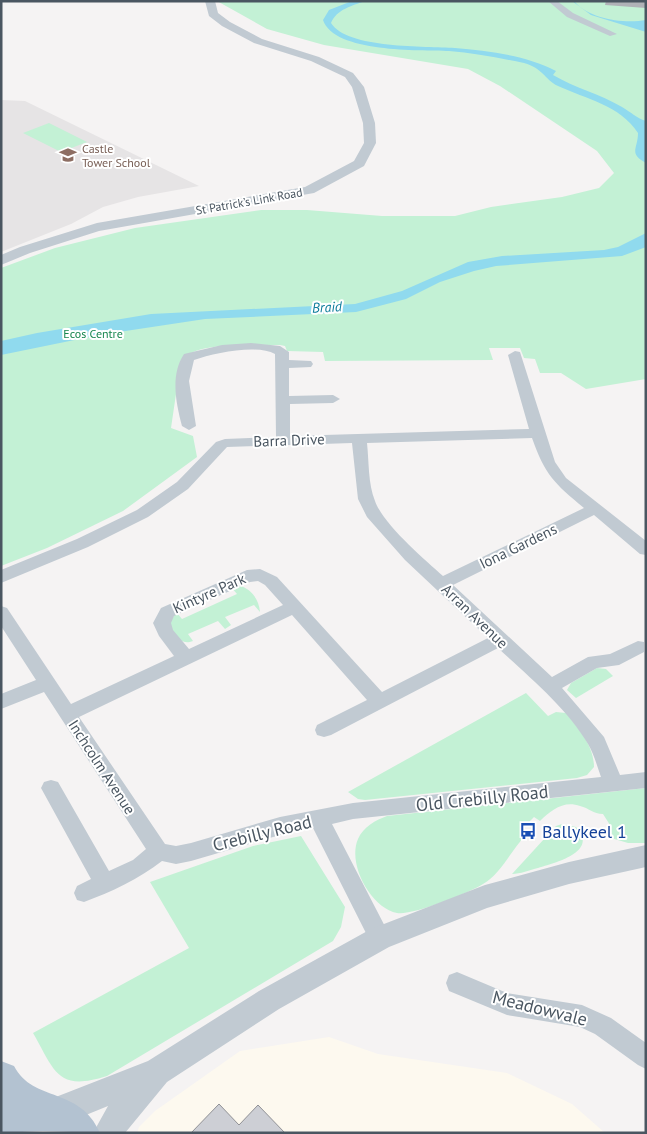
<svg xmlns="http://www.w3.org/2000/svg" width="647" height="1134" font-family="'PT Sans',sans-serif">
	<rect width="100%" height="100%" fill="#f5f3f3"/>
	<polygon fill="#fdf9ef" points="329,1037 378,1054 507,1073 572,1104 605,1133 137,1133 139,1127 155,1111 240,1051"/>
	<polygon fill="#e6e4e5" points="1,100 25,101 199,186 138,197 103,207 71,224 1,252"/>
	<g fill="#c3f1d5">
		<path d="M217 1H646V379L586 389 561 373H540L535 359 524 358 520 348H489L493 360 325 361 323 352 287 351 285 346 280 345C254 345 198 341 181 360L171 428 193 436 197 457 123 511 47 548 1 566V268L55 248 135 228 261 210H307L382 216H455L491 207 562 197 599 188 614 173 597 151 500 86 468 69 324 45 267 29Z"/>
		<polygon points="49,123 87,142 61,152 23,133"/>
		<path d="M241 586C252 590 259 600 260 612L254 605 225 617 231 625 225 629 218 621 188 634 193 641C180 646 176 635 169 625L176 612 182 619 237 594 231 587Z"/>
		<polygon points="597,668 606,669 613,676 576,698 567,690 571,683"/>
		<path d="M526 693 548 716 556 712 566 713C579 729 594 746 594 767L587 775 577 778 365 800 358 799 348 792Z"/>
		<path d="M646 788V843H628L611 838 610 825 603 814C593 814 589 808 580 806 564 800 551 810 540 821L534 817 520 831 526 835C511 850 501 874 483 884 469 893 411 916 397 913 371 908 347 864 358 839 363 827 376 820 387 816Z"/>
		<path d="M562 824 576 827C600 852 554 863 538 868 530 870 520 874 512 874L556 826Z"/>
		<path d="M301 836 345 907 341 927 333 941 107 1076C57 1092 55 1071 33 1033L189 948 150 882 253 846Z"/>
	</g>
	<g fill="#90daee">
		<path d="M352 1H365C352 6 337 9 331 23 347 49 426 46 455 48 488 51 526 55 556 71L553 75C575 88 600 94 622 107 631 112 636 118 646 121V163C628 153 638 149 638 133 620 105 586 99 558 86 544 79 543 68 524 63 500 58 474 53 449 51 420 50 334 53 323 20L329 10Z"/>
		<path d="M572 1H577L575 2C590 19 624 24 646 20V32L591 15Z"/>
		<polygon points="646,233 646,247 622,256 496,266 474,271 440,282 406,299 356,312 205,319 99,335 1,355 1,341 37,333 151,314 355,304 402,291 468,262 502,256 604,250 618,247"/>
	</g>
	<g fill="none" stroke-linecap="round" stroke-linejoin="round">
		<g fill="#c1cad2" fill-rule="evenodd">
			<polygon points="548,1 557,1 573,13 617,34 610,36 567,17"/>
			<path d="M251 343 280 346 289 352V360L311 361 313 364 311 367 289 368V396L333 395 340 399 333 403 290 404V436L529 429 508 355 515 351 520 352 555 462 566 478 646 541V555L640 554 594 515 453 585 552 677 588 657 610 654 638 641 644 642V652L619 665 597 668 562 688 604 737 620 775 646 772V788L353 819 332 824 391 938 388 945 380 948 372 945 313 828 280 835 191 861 176 864 162 861C139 879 111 892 84 902L77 900 74 893 77 886 91 879 41 788 44 782 51 780 58 782 109 871 133 860 146 849 44 692 1 709V694L36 680 1 626V606L7 608 71 704 174 656 159 636 153 623 161 608 247 570 260 569 277 577 382 692 488 638 405 560 367 517 358 499 352 443 227 447 188 489 148 517 88 547 1 583V570L77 539 137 510 177 482 216 442 225 439 276 437 275 354C257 344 214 353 194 360L189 381 196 426 189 430 182 426C176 403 170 375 184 354L222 345ZM532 438C545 475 554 483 584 508L443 576C424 559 383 524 375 501 368 484 369 461 367 443ZM258 581 265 585 283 605 189 649 173 630 171 623 174 616 250 582ZM292 615 367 700 317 725 315 730 317 735 324 737 331 735 498 648C528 676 567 708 588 744 594 754 597 766 601 777L353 803 280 817 191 843 176 846 165 844 79 717Z"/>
			<polygon points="457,972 507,993 582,1005 611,1018 646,1043 646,1069 638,1065 595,1034 580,1027 507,1015 449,991 446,983 449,975"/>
		</g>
		<g fill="#c1cad2" fill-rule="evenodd">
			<polygon points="205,1 215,1 218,13 230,22 262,39 319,57 353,73 364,87 375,123 376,143 364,166 314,193 99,231 30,253 1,265 1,255 20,247 97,223 305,187 354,161 364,143 363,123 352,87 345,77 311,61 254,43 222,26 209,16"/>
			<polygon points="646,845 646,867 569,884 487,908 389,947 279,1009 167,1082 125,1133 93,1133 108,1106 54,1128 43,1124 39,1113 43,1102 148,1061 259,991 371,929 485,885 569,862"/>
		</g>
		<path fill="#b3c2d1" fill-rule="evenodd" d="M1 1061 14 1066C33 1103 80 1086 100 1133L43 1131 1 1133Z"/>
	</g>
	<polygon fill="#b0b2b7" points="606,1 646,1 646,8 605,5"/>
	<polygon fill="#cdcfd5" stroke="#909195" points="219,1104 239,1125 258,1105 285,1133 191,1133"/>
	<defs>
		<g id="school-bare" transform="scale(1.35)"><path d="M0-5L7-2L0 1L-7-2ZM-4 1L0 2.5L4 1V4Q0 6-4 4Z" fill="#8d6e63" stroke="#fff" stroke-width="2.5" paint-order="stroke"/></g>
		<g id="bus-bare" transform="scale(1.35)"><path d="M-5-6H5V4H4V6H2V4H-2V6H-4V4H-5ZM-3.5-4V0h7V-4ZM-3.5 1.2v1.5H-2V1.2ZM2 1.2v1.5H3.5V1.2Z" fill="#1a4fb4" stroke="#fff" stroke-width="2.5" paint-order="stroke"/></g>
	</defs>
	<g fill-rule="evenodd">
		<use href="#school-bare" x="68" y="155"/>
		<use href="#bus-bare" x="528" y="831"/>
	</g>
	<g text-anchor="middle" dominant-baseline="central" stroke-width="4" stroke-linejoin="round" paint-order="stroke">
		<g font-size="12" fill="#785e54" stroke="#fff" text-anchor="start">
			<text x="82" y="148">Castle<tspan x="82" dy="14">Tower School</tspan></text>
		</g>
		<g font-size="12" fill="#4a5661" stroke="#fff">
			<text transform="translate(249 201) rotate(-10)">St Patrick’s Link Road</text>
		</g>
		<g font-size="12" fill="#17864f" stroke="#fff">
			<text x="93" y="333">Ecos Centre</text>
		</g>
		<g font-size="14" font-style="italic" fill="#0c7c9b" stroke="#fff">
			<text transform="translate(327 307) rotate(-3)">Braid</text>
		</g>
		<g font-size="15" fill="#4a5661" stroke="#fff">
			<text transform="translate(289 440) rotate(-2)">Barra Drive</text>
			<text transform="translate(518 546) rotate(-26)">Iona Gardens</text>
			<text transform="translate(209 593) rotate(-24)">Kintyre Park</text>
			<text transform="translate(475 616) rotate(44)">Arran Avenue</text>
			<text transform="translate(102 767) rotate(57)">Inchcolm Avenue</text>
		</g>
		<g font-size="18" fill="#4a5661" stroke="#fff">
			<text transform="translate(482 798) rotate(-6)">Old Crebilly Road</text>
			<text transform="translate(262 833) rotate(-14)">Crebilly Road</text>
			<text transform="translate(540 1008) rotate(14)">Meadowvale</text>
		</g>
		<g font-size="18" fill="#164399" stroke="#fff" text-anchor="start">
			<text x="542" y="831">Ballykeel 1</text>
		</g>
	</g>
	<rect width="647" height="1134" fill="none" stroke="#4a5661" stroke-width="5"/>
</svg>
